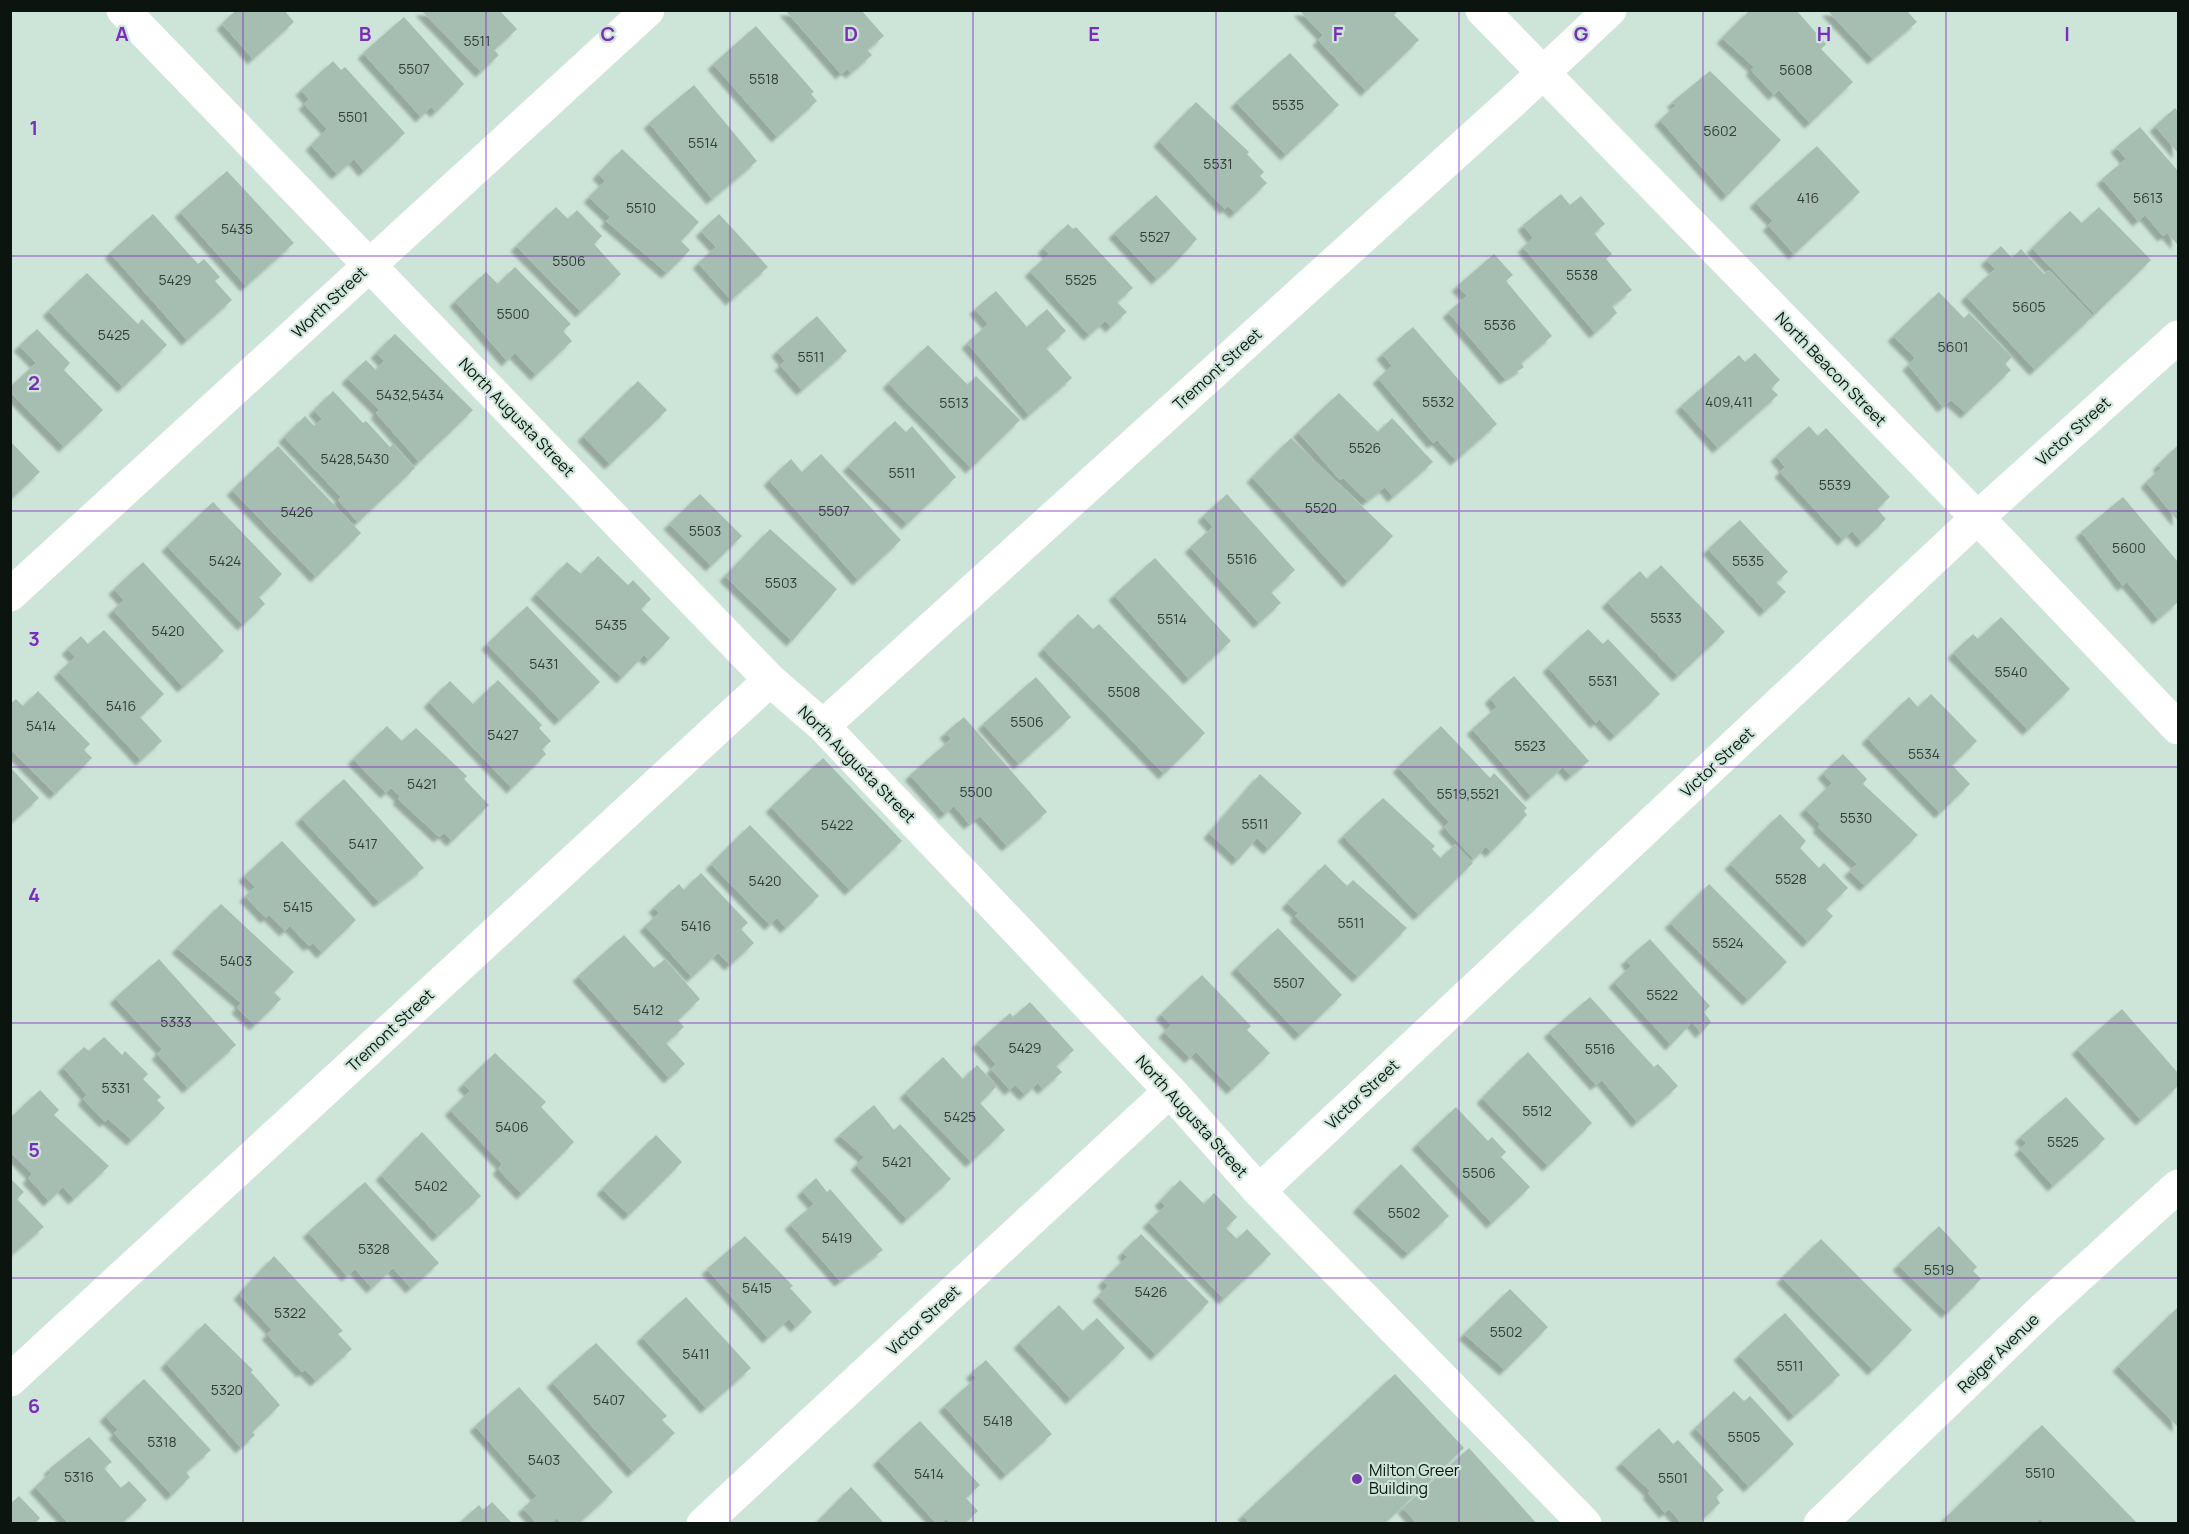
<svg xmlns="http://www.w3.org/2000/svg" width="2189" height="1534" font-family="Manrope,sans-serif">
	<defs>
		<filter id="shadow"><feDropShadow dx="-5.5" dy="5.5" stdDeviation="1.5" flood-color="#0004"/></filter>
	</defs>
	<rect width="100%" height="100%" fill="#cde5d8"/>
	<g fill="#a6beb2" filter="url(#shadow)">
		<polygon points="236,10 284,10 294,22 253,59 222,24"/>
		<polygon points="421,10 499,10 517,29 494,50 499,55 481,72"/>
		<polygon points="785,10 861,10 884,36 867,50 872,55 851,73 847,69 841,74"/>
		<polygon points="1299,10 1399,10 1394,15 1419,40 1366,91 1318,40 1323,35"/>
		<polygon points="1750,10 1796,10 1826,44 1821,49 1853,82 1810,123 1779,90 1774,95 1751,70 1754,67 1722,38"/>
		<polygon points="1827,10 1906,10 1917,22 1873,59"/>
		<polygon points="404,17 464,84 436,112 431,107 421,117 363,53"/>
		<polygon points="756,26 814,92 811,94 817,101 777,137 713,64"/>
		<polygon points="1290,53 1339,105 1286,155 1236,102"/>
		<polygon points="333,61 341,70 345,67 405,133 364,171 354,159 337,174 311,145 327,129 304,104 309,99 301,90"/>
		<polygon points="1710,71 1781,140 1727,196 1660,120 1676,105 1672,102"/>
		<polygon points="694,85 757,161 712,199 649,123"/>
		<polygon points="1196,102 1249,152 1247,154 1264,172 1260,176 1267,183 1235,213 1228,206 1225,209 1159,141"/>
		<polygon points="2175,108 2178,112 2178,153 2155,126"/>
		<polygon points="2140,127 2178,171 2177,244 2167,233 2163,236 2145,215 2138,221 2102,179 2126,159 2116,147"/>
		<polygon points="1817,146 1860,192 1794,254 1768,225 1773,221 1755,202"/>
		<polygon points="622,149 699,222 681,241 690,250 667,273 606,221 610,217 589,197 605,181 598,174"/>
		<polygon points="227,171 294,243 246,286 180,212"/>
		<polygon points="1561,194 1570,205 1581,196 1605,224 1594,233 1612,254 1606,259 1632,290 1612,306 1617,313 1595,333 1523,247 1533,238 1523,225"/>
		<polygon points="1156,195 1197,239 1173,265 1157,279 1114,233"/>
		<polygon points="556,207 568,219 577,210 602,236 594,244 621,274 581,312 516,246"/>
		<polygon points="2099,207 2151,260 2095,314 2032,248 2070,211 2082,223"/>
		<polygon points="153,214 198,264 204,259 220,277 215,281 232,300 187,340 110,253"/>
		<polygon points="719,214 768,267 731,300 698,263 716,247 701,231"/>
		<polygon points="1068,224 1073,229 1076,227 1133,288 1117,302 1127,312 1111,327 1105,321 1089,335 1030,271 1049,254 1043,248"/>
		<polygon points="2001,246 2012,258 2021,249 2044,274 2049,270 2093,316 2035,370 1966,296 1995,269 1986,260"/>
		<polygon points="1494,254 1513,275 1506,281 1552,336 1521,363 1524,367 1505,379 1448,312 1467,296 1457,286"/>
		<polygon points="515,267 571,324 563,331 572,341 536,375 515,353 507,361 455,301 486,272 498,284"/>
		<polygon points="87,273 138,324 142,319 167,345 123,387 48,311"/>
		<polygon points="996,291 1027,327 1047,309 1066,331 1046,348 1072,378 1029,415 967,343 988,324 975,309"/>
		<polygon points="1939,292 1964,318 1969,313 2012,357 2005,364 2011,370 1966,413 1951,400 1943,407 1908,365 1915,358 1893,336"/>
		<polygon points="817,316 847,351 802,390 780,365 785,361 777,351"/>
		<polygon points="1413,327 1497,424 1456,460 1437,440 1433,443 1378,378 1392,366 1382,354"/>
		<polygon points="37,329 70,363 64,370 103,410 64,447 10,392 10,387 36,363 19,346"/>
		<polygon points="395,334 473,410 419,462 376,413 379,410 347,378 366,360 376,370 384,361 376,353"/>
		<polygon points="928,345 968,385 976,376 1020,420 971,468 888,383"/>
		<polygon points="1755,353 1780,380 1771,388 1778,395 1718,448 1681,406 1739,355 1745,362"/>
		<polygon points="638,381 667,410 610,464 583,436"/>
		<polygon points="333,391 363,423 366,421 390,447 393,444 415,468 358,522 338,500 341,497 284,437 305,416 314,426 322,419 314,410"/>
		<polygon points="1339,393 1378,432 1392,418 1433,462 1393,497 1385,487 1367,501 1343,478 1340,480 1298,432"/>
		<polygon points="895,421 906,432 912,426 956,477 907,524 848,466"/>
		<polygon points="1809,426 1818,436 1826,428 1890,497 1877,509 1886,519 1862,542 1852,531 1843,540 1780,472 1785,467 1776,456"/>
		<polygon points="1291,438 1393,536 1348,582 1252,477"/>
		<polygon points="10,441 40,472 10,500"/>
		<polygon points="2178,445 2178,521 2146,482 2161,468 2158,465"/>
		<polygon points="278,446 361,533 316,577 232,490"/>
		<polygon points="821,454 901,540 858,580 769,480 791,459 802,472"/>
		<polygon points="700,494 742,536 711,566 669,524"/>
		<polygon points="1227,494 1295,570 1271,592 1281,603 1259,623 1190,547 1213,527 1203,516"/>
		<polygon points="2123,497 2178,562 2178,602 2158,619 2127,582 2123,586 2081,532"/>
		<polygon points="213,502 282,574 259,597 265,604 243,625 167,546"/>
		<polygon points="1740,520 1788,572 1776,582 1786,592 1765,611 1708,549"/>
		<polygon points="770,529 837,589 792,641 725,576"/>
		<polygon points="598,556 628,585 633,580 651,599 641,609 670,638 649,660 644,655 622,678 536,594 567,562 581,574"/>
		<polygon points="1155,558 1231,641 1189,679 1114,595"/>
		<polygon points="143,562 224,651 183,687 113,610 124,600 114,589"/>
		<polygon points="1661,565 1725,632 1678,676 1607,602 1640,571 1647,579"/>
		<polygon points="527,606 600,682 560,720 487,644"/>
		<polygon points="1078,614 1093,629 1099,624 1205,733 1164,774 1043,649"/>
		<polygon points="2001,617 2070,689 2028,730 1953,653 1973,634 1978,639"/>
		<polygon points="1588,629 1603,644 1608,639 1660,694 1615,736 1599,719 1596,723 1548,667"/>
		<polygon points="104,630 164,694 140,717 162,741 141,760 59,672 75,657 67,649 81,636 88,644"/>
		<polygon points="1514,676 1589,761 1571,776 1563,767 1531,796 1472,729 1497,707 1490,698"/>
		<polygon points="1036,677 1071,717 1019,764 983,724"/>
		<polygon points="498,680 542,725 539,728 551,741 542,749 546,754 512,788 429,702 450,681 473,704"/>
		<polygon points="38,691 90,744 84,750 92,758 55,794 10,749 10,704 16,699 23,706"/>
		<polygon points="1931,694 1977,741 1952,765 1970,784 1940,813 1867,738 1909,697 1918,707"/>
		<polygon points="964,717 1047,812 1007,846 980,816 969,824 954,806 945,814 910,775 951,739 945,733"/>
		<polygon points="387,726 402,741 416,728 467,776 464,779 489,805 452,841 444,833 439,837 398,799 400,796 391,788 386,793 353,759"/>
		<polygon points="1441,726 1490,778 1494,773 1527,808 1524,811 1527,815 1491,852 1486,847 1474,859 1444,827 1449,822 1398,767"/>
		<polygon points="1843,754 1867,779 1863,784 1918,835 1865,886 1849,871 1857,864 1818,827 1820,824 1805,809 1832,783 1823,773"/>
		<polygon points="823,758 902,841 850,890 771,807"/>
		<polygon points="10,767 39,798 10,824"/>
		<polygon points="1260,774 1302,813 1269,849 1257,838 1238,860 1209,833"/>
		<polygon points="344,779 424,868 379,902 301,818"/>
		<polygon points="1383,798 1435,846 1432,849 1441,858 1455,844 1473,863 1419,915 1343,836"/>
		<polygon points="1780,814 1806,841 1800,848 1819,868 1824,863 1848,888 1826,909 1833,916 1808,942 1730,864"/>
		<polygon points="750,825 819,896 786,928 777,918 770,925 711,864"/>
		<polygon points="282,841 356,920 322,953 313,943 309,946 290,926 285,931 269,915 266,918 245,896 255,887 244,876"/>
		<polygon points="1325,864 1347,886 1353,880 1407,928 1358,977 1295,916 1298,913 1287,903"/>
		<polygon points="701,873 748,923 741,929 754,943 730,965 718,953 692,977 645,926 659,913 654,907 679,884 684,890"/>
		<polygon points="1709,884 1787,962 1748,1000 1670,923"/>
		<polygon points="221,904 294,972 274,992 281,999 255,1025 237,1008 241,1003 177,948"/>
		<polygon points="1278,928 1342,995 1300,1035 1236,968"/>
		<polygon points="624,935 654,968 665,959 700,999 678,1020 684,1027 666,1043 685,1064 669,1078 578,976"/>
		<polygon points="1650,939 1710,1006 1704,1012 1711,1022 1701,1033 1692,1022 1671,1045 1614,982 1631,966 1626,960"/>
		<polygon points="159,959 236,1045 188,1088 157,1054 162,1049 115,998"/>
		<polygon points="1202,975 1251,1026 1247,1030 1270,1053 1232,1089 1196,1052 1190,1058 1164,1032 1171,1025 1161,1014"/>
		<polygon points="1590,997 1654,1067 1658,1064 1678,1086 1637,1122 1602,1080 1596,1085 1549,1032"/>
		<polygon points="1030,1002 1074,1050 1056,1066 1062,1072 1043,1089 1038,1083 1025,1095 1015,1085 1010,1090 991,1069 996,1064 977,1043 1010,1013 1013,1017"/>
		<polygon points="2122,1009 2178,1073 2178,1086 2141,1120 2077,1049"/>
		<polygon points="104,1037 122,1055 125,1051 148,1074 143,1079 161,1097 157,1100 165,1108 132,1140 108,1119 105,1122 83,1099 87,1095 63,1067 84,1047 89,1051"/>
		<polygon points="1528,1052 1592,1123 1548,1166 1482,1098"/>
		<polygon points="495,1053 546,1102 541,1107 574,1142 522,1194 498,1169 502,1164 450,1110 470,1091 463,1084"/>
		<polygon points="943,1057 963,1079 977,1065 997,1086 980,1103 1005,1130 971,1162 905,1093"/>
		<polygon points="40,1090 59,1110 54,1115 109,1166 74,1199 63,1187 49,1201 28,1178 32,1174 10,1152 10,1118"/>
		<polygon points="2066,1097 2105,1139 2053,1186 2020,1149 2026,1143 2020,1137"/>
		<polygon points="874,1105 894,1130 900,1124 951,1179 907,1219 856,1165 864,1157 839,1135"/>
		<polygon points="1456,1107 1488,1141 1492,1137 1506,1152 1501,1157 1530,1187 1492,1223 1417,1144"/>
		<polygon points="422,1132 481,1196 438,1236 381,1175"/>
		<polygon points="656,1135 682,1162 629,1215 602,1189"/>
		<polygon points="1401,1164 1449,1216 1408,1254 1358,1207"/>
		<polygon points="10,1178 24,1192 17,1199 44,1227 10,1256"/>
		<polygon points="816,1178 827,1192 830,1189 883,1250 840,1281 790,1224 814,1204 802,1191"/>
		<polygon points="1180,1180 1204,1204 1214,1193 1237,1217 1226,1228 1237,1239 1247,1229 1271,1254 1224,1299 1148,1222 1165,1206 1160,1201"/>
		<polygon points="365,1182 439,1263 411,1288 393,1268 372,1288 355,1269 347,1276 308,1232"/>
		<polygon points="1939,1226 1977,1267 1973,1271 1981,1279 1947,1313 1898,1265"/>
		<polygon points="1141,1234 1209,1302 1156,1355 1098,1296 1108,1286 1103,1281 1127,1257 1123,1252"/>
		<polygon points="745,1236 793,1286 790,1288 812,1312 796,1327 789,1319 768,1338 707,1269"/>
		<polygon points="1821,1239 1912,1330 1873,1370 1782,1278"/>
		<polygon points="274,1256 343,1331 338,1334 352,1349 316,1381 305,1370 302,1372 267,1334 272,1330 239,1294"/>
		<polygon points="1510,1289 1548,1327 1505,1370 1464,1334"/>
		<polygon points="686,1297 751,1368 706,1408 642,1337"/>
		<polygon points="1059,1305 1083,1331 1097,1318 1125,1348 1071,1399 1019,1343"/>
		<polygon points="2178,1307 2178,1427 2118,1366"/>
		<polygon points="1785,1313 1840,1375 1794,1416 1739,1355"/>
		<polygon points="205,1323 253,1370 251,1372 280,1405 252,1432 255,1435 241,1448 166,1363"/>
		<polygon points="596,1343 667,1416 662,1420 675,1433 633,1472 552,1382"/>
		<polygon points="986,1360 1052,1434 1006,1475 944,1406 976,1378 971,1373"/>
		<polygon points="1395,1374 1464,1448 1384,1524 1250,1524 1243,1515"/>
		<polygon points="144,1379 211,1450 186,1472 190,1477 172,1495 114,1433 118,1430 105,1416"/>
		<polygon points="519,1387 613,1492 578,1524 562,1524 557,1518 551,1524 537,1524 523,1508 537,1496 475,1426"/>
		<polygon points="1734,1391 1744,1401 1750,1396 1794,1444 1749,1487 1695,1428"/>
		<polygon points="920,1421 980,1485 966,1498 978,1511 964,1524 950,1524 946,1518 941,1524 937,1524 878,1460"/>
		<polygon points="2042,1425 2138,1524 2045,1524 2040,1518 2035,1524 1939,1524"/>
		<polygon points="1659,1428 1673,1444 1678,1440 1724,1490 1716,1497 1720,1503 1698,1524 1682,1524 1669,1509 1665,1513 1648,1493 1650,1491 1621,1463"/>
		<polygon points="89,1437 112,1462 104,1468 121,1488 129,1481 147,1500 121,1524 69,1524 35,1487 51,1472 49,1469"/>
		<polygon points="1469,1448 1513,1497 1537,1524 1417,1524 1403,1508"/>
		<polygon points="851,1487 885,1524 815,1524"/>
		<polygon points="19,1496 40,1518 35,1524 10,1524 10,1504"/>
		<polygon points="492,1502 513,1524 458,1524 479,1505 483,1510"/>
	</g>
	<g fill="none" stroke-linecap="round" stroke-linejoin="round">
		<g stroke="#fff" stroke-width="33">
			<polyline points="123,10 770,680 823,726 1170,1091 1259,1191 1585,1524"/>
			<polyline points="1482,10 2000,541 2178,728"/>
			<polyline points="10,595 648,10"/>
			<polyline points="823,726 1513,101 1610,10"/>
			<polyline points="1259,1191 1977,518 2178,337"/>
			<polyline points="10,1380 770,680"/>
			<polyline points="703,1524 1170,1091"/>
			<polyline points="1820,1524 2043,1309 2178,1186"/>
		</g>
	</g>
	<path fill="none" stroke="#7b2cbf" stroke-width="1.5" stroke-opacity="0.55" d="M243 10V1524M486 10V1524M730 10V1524M973 10V1524M1216 10V1524M1459 10V1524M1703 10V1524M1946 10V1524M10 256H2178M10 511H2178M10 767H2178M10 1023H2178M10 1278H2178"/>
	<circle fill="#7436ac" stroke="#cde5d8" stroke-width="2" cx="1357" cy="1479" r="6"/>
	<g text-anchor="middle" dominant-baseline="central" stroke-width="4.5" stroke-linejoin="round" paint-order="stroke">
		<g font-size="14" fill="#323e38">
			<text x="477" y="40">5511</text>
			<text x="414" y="68">5507</text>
			<text x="1796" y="69">5608</text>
			<text x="764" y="78">5518</text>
			<text x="1288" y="104">5535</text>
			<text x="353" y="116">5501</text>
			<text x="1720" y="130">5602</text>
			<text x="703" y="142">5514</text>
			<text x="1218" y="163">5531</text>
			<text x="1808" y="197">416</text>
			<text x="2148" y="197">5613</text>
			<text x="641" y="207">5510</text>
			<text x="237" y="228">5435</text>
			<text x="1155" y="236">5527</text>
			<text x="569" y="260">5506</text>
			<text x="1582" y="274">5538</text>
			<text x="175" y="279">5429</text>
			<text x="1081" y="279">5525</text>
			<text x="2029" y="306">5605</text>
			<text x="513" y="313">5500</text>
			<text x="1500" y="324">5536</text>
			<text x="114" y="334">5425</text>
			<text x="1953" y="346">5601</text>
			<text x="811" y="356">5511</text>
			<text x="410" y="394">5432,5434</text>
			<text x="1438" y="401">5532</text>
			<text x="1729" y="401">409,411</text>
			<text x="954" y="402">5513</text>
			<text x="1365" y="447">5526</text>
			<text x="355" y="458">5428,5430</text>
			<text x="902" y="472">5511</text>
			<text x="1835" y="484">5539</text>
			<text x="1321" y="507">5520</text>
			<text x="834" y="510">5507</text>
			<text x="297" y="511">5426</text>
			<text x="705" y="530">5503</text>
			<text x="2129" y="547">5600</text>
			<text x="1242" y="558">5516</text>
			<text x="225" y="560">5424</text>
			<text x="1748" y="560">5535</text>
			<text x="781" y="582">5503</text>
			<text x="1666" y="617">5533</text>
			<text x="1172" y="618">5514</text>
			<text x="611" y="624">5435</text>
			<text x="168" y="630">5420</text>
			<text x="544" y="663">5431</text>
			<text x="2011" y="671">5540</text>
			<text x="1603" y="680">5531</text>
			<text x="1124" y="691">5508</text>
			<text x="121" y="705">5416</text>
			<text x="1027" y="721">5506</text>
			<text x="41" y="725">5414</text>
			<text x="503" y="734">5427</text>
			<text x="1530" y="745">5523</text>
			<text x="1924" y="753">5534</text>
			<text x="422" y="783">5421</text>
			<text x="976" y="791">5500</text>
			<text x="1468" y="793">5519,5521</text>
			<text x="1856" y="817">5530</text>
			<text x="1255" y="823">5511</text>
			<text x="837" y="824">5422</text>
			<text x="363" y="843">5417</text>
			<text x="1791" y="878">5528</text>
			<text x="765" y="880">5420</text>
			<text x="298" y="906">5415</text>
			<text x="1351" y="922">5511</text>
			<text x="696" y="925">5416</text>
			<text x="1728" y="942">5524</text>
			<text x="236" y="960">5403</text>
			<text x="1289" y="982">5507</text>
			<text x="1662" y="994">5522</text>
			<text x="648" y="1009">5412</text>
			<text x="176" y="1021">5333</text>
			<text x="1025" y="1047">5429</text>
			<text x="1600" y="1048">5516</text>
			<text x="116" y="1087">5331</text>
			<text x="1537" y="1110">5512</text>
			<text x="960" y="1116">5425</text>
			<text x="512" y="1126">5406</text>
			<text x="2063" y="1141">5525</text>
			<text x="897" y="1161">5421</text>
			<text x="1479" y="1172">5506</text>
			<text x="431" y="1185">5402</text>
			<text x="1404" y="1212">5502</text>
			<text x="837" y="1237">5419</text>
			<text x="374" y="1248">5328</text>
			<text x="1939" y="1269">5519</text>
			<text x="757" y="1287">5415</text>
			<text x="1151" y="1291">5426</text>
			<text x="290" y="1312">5322</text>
			<text x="1506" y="1331">5502</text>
			<text x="696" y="1353">5411</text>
			<text x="1790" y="1365">5511</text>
			<text x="227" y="1389">5320</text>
			<text x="609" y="1399">5407</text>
			<text x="998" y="1420">5418</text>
			<text x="1744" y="1436">5505</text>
			<text x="162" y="1441">5318</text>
			<text x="544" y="1459">5403</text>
			<text x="2040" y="1472">5510</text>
			<text x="929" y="1473">5414</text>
			<text x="79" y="1476">5316</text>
			<text x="1673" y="1477">5501</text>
		</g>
		<g font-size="16" fill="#0b140f" stroke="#cde5d8">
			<text transform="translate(329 302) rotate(-43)">Worth Street</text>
			<text transform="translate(1217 369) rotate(-42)">Tremont Street</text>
			<text transform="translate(1831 369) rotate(46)">North Beacon Street</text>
			<text transform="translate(517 417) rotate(46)">North Augusta Street</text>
			<text transform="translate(2073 431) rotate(-42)">Victor Street</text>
			<text transform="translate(1717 762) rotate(-43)">Victor Street</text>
			<text transform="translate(857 764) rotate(45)">North Augusta Street</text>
			<text transform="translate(390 1030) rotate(-43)">Tremont Street</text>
			<text transform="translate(1362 1094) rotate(-43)">Victor Street</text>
			<text transform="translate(1192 1116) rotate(48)">North Augusta Street</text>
			<text transform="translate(923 1320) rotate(-43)">Victor Street</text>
			<text transform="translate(1998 1353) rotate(-44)">Reiger Avenue</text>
		</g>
		<g font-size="16" fill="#0b140f" stroke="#cde5d8" text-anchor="start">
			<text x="1369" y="1470">Milton Greer<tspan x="1369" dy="18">Building</tspan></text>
		</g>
	</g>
	<g font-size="20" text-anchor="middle" font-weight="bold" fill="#7b2cbf" stroke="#cde5d8" stroke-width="4.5" stroke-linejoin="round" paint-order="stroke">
		<text x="122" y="41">A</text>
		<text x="365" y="41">B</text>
		<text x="608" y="41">C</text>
		<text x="851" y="41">D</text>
		<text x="1094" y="41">E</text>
		<text x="1338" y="41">F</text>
		<text x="1581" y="41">G</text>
		<text x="1824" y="41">H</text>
		<text x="2067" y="41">I</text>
		<text x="34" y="135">1</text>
		<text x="34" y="390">2</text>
		<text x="34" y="646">3</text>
		<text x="34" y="902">4</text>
		<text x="34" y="1157">5</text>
		<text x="34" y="1413">6</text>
	</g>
	<rect width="2189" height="1534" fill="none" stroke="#0b140f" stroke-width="24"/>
</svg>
